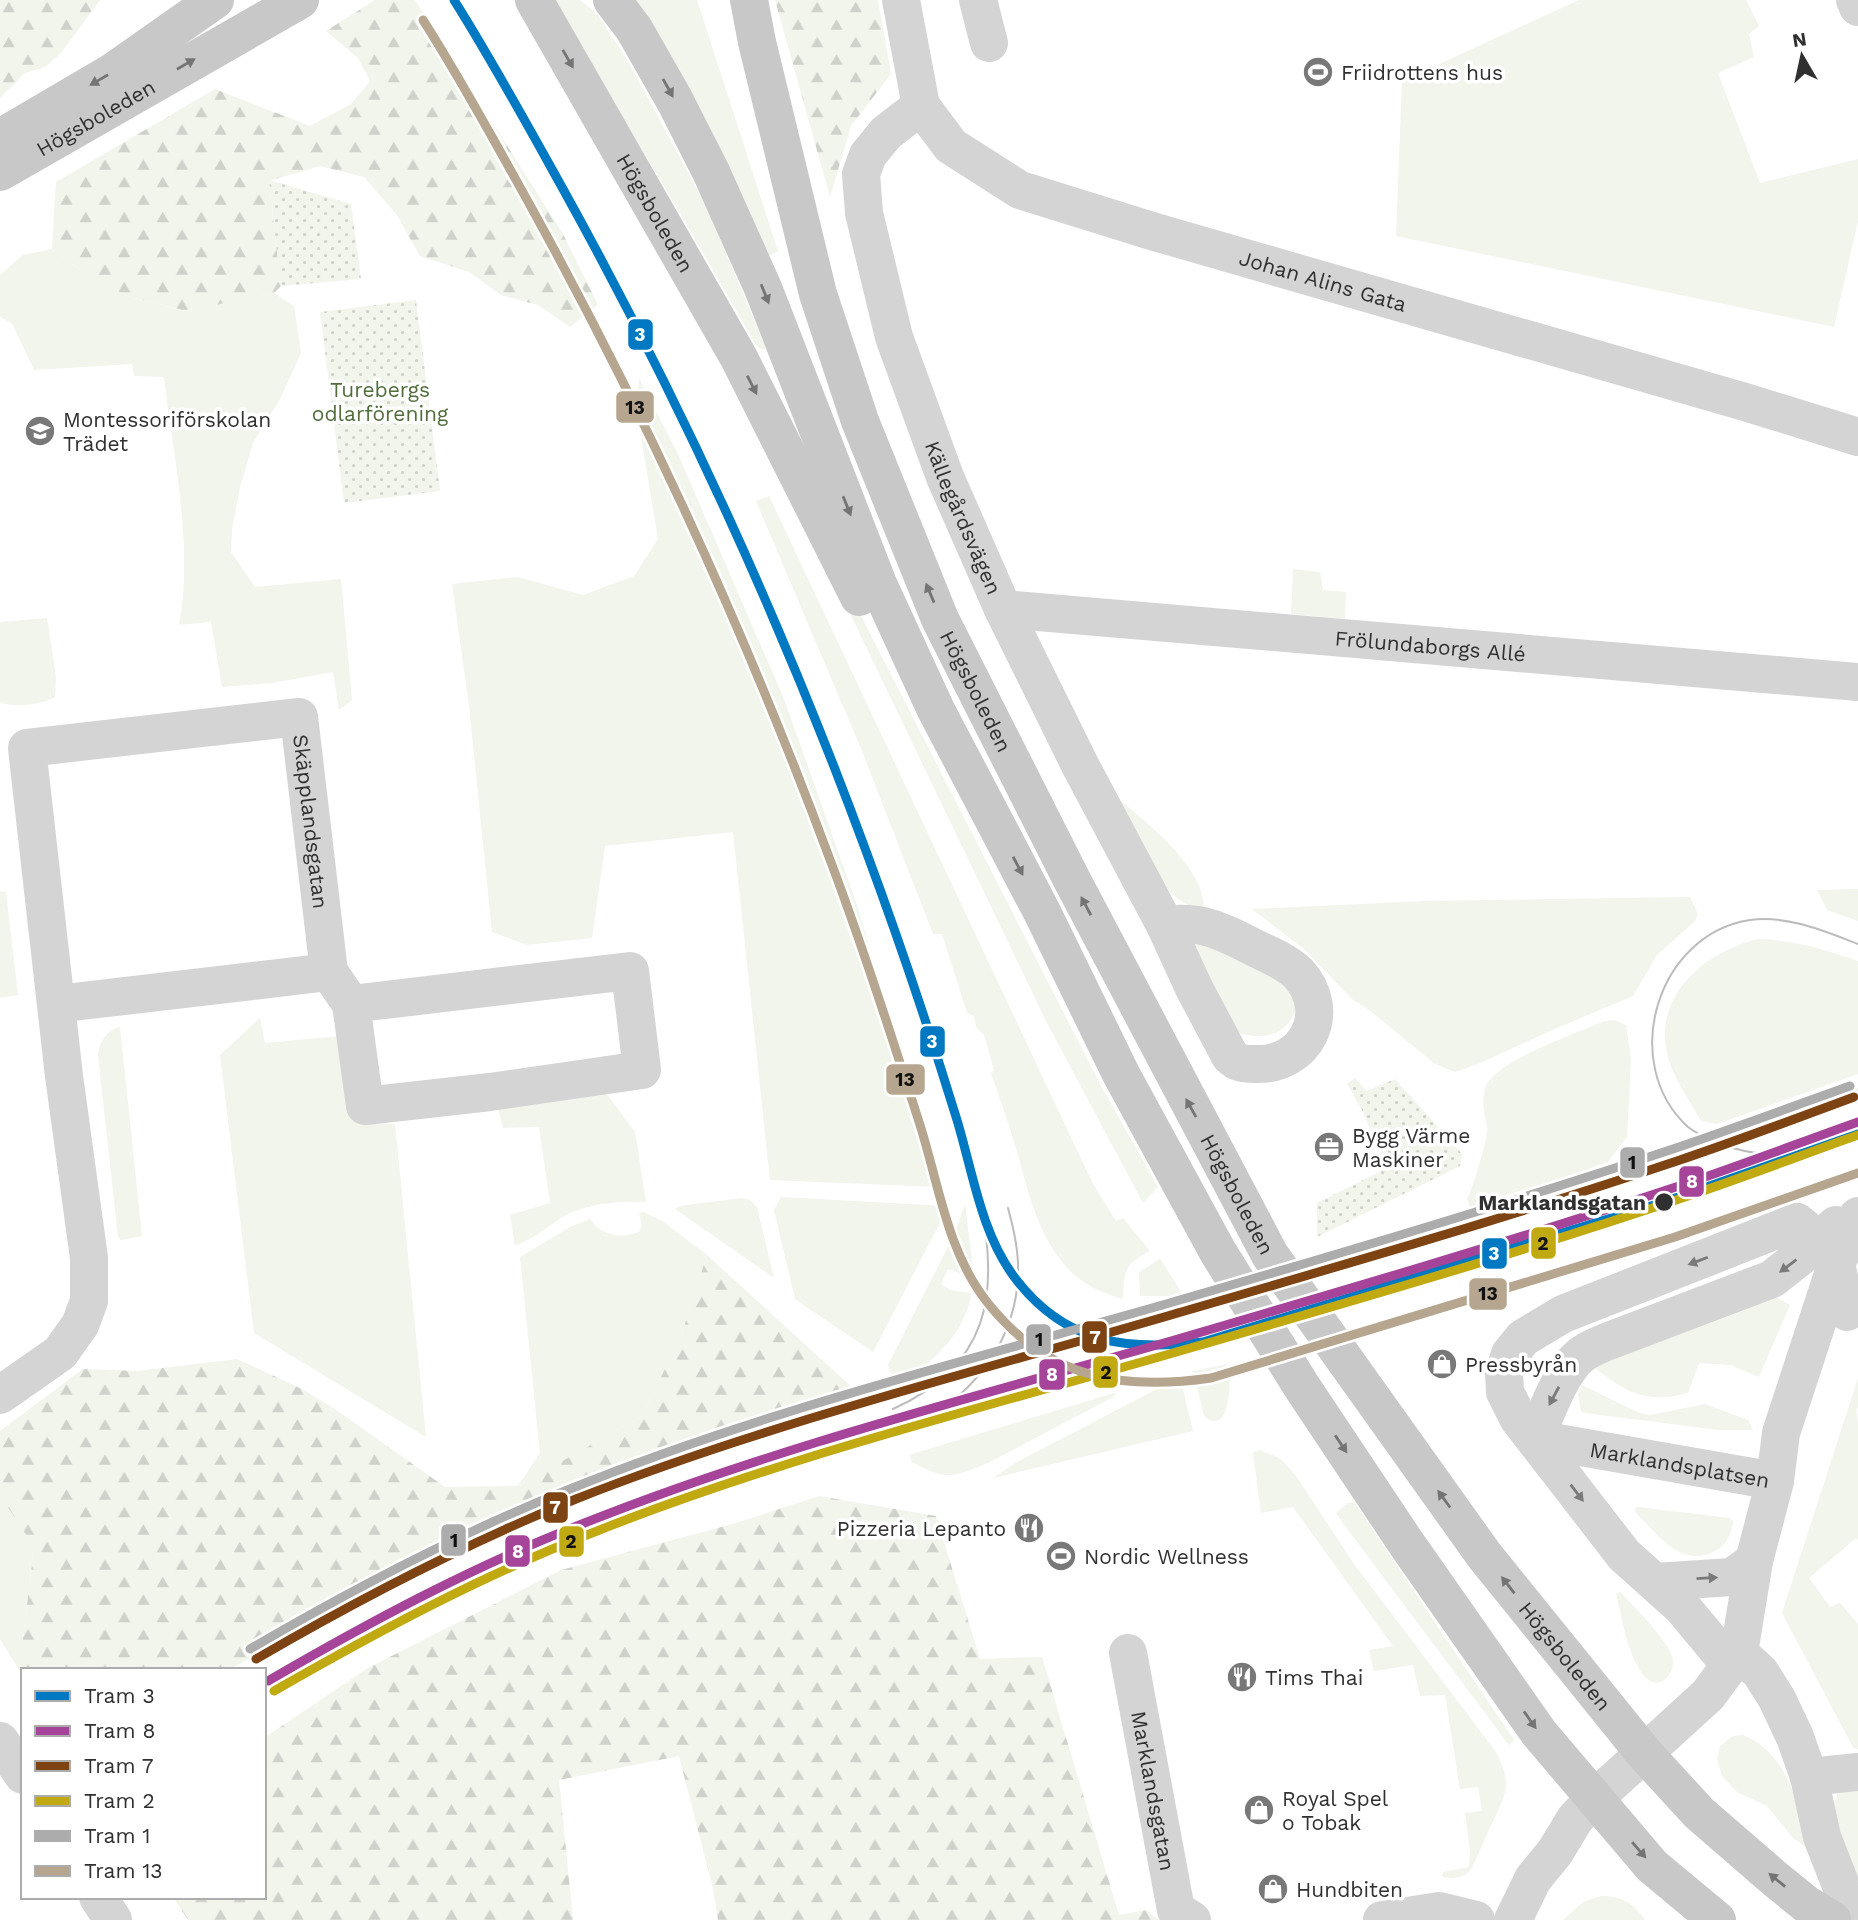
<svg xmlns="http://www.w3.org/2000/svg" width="1858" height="1920" font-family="'Work Sans',sans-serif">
	<defs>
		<pattern id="forest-firs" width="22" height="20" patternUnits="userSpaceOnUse" patternTransform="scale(1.75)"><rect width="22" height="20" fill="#f1f5ec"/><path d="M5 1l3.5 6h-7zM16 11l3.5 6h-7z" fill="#cfd2cb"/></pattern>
		<pattern id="park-dots" width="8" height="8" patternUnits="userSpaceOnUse" patternTransform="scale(1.75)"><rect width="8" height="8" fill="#f1f5ec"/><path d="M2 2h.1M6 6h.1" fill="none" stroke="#cfd2cb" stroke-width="1.8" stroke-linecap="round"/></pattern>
	</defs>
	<rect width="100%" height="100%" fill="#fff"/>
	<g fill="#f1f5ec">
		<polygon points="552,0 580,0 597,14 628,61 705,204 766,348 762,350 756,345 676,206"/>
		<polygon points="633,0 697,0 778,251 767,257"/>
		<polygon points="1579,0 1746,0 1759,26 1749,34 1754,57 1718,73 1760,183 1858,159 1858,221 1834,327 1396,236 1402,81"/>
		<path d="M52 249 87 275 127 296 185 311 274 293 294 306 301 353 280 399 253 443 240 487 232 529 231 552 255 587 341 579 352 700 339 710 333 672 272 683 222 687 211 622 179 625C194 549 173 454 164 377L134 376 132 364 34 370 12 323 0 317V275L23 255Z"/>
		<polygon points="639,378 677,452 784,699 857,905 939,1187 770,1180 733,832 605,846 592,938 527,945 492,932 469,705 452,584 518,577 583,595 634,576 658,539 637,413"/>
		<path d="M769 496 1092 1182 1116 1221 1123 1218 1150 1251C1124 1264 1124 1271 1123 1299 1101 1293 1079 1283 1064 1264 1036 1231 1027 1186 1015 1145 1008 1121 999 1097 991 1073L994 1070 984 1035 976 1027 974 1016 967 1013 942 934H933L862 751 756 501Z"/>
		<polygon points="1293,569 1320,572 1323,590 1346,592 1345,619 1291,614"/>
		<polygon points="855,604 1101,1086 1158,1187 1143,1203 1047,1023 846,605"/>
		<path d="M47 618 56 677 55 697C41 705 15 708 0 702V622Z"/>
		<path d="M1114 795C1145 822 1203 864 1204 908 1196 907 1189 906 1183 902 1153 885 1130 826 1114 795Z"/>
		<polygon points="1858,889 1858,921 1827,910 1817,890"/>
		<polygon points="0,891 6,892 18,995 0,998"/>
		<polygon points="1690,897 1698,914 1695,921 1657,955 1633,996 1550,1031 1478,1064 1455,1072 1435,1064 1368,1009 1353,1000 1305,950 1252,909 1425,901"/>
		<path d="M1183 934 1287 976 1296 1009C1286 1036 1264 1040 1238 1033Z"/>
		<path d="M1758 939C1794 940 1824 949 1858 961V1074L1717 1124 1701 1121C1688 1096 1671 1077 1666 1048 1657 990 1709 951 1758 939Z"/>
		<polygon points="260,1018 265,1043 340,1036 362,1123 395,1124 426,1437 254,1333 220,1055"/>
		<path d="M1614 1020 1626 1025 1631 1060 1627 1137 1608 1162 1476 1208 1470 1207 1467 1199C1473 1188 1488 1139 1487 1127 1485 1114 1481 1103 1485 1089 1492 1062 1579 1032 1605 1021Z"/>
		<path d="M120 1027 142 1236 121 1240 118 1237 98 1055C99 1042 108 1029 120 1027Z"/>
		<polygon points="1858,1088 1858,1095 1738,1138 1727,1135"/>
		<path d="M603 1089 635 1132 646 1202C620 1201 592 1203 568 1214 550 1224 534 1239 515 1246L510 1215 550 1203 539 1127 503 1128 497 1105Z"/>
		<polygon points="781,1197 946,1206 946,1211 873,1352 795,1299 774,1210"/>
		<polygon points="742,1198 750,1200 757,1207 774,1278 675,1209 679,1206"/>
		<path d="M965 1204 974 1278 948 1269 941 1284 950 1290 971 1293C966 1336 928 1365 895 1388L888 1365 955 1233Z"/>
		<path d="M644 1212 662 1221 707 1255 681 1336 642 1416 518 1486 540 1453 520 1257 570 1227 590 1219C602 1236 620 1239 639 1232L642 1225 639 1213Z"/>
		<polygon points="1160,1259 1184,1296 1140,1296 1139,1272"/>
		<path d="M1771 1294 1790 1305 1759 1377 1730 1365 1699 1363 1688 1393C1647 1404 1626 1393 1594 1367Z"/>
		<path d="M1228 1364C1231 1378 1231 1439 1204 1416L1193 1371Z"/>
		<polygon points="1180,1377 1193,1431 993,1478 1017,1462"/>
		<polygon points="1858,1378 1858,1408 1856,1409 1858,1424 1858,1540 1856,1538 1809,1578 1830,1607 1840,1603 1858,1624 1858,1749 1854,1749 1782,1613"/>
		<polygon points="1582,1385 1639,1413 1650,1415 1705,1404 1748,1420 1753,1430 1719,1430 1585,1413 1581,1412 1578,1394"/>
		<path d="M1114 1393 1116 1394 1113 1397 988 1463C954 1477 946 1481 912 1462L909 1455Z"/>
		<path d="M1260 1450 1281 1459 1296 1476 1354 1564 1496 1752C1511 1782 1508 1790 1494 1819 1486 1836 1479 1853 1471 1870 1464 1877 1451 1881 1442 1876L1443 1872 1469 1867 1470 1850 1465 1813 1482 1811 1478 1787 1460 1789 1445 1695 1420 1696 1413 1665 1374 1671 1369 1650 1393 1646 1293 1507 1261 1513 1253 1452Z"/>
		<polygon points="0,1495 34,1546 19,1670 0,1639"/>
		<polygon points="1354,1502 1514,1740 1509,1745 1343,1523 1336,1513 1348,1503"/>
		<path d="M1638 1507 1730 1518 1733 1521C1732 1534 1726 1546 1713 1552 1681 1568 1656 1533 1636 1513L1635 1509Z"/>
		<path d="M1620 1592C1634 1606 1665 1638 1672 1656 1678 1672 1659 1693 1645 1677 1627 1656 1623 1620 1616 1594Z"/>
		<path d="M1743 1735C1790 1754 1798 1808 1810 1850L1793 1838 1767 1806 1737 1792 1722 1776 1717 1759 1720 1746 1733 1736Z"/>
		<polygon points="1858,1781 1858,1876 1847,1856 1833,1807 1841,1783"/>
		<path d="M1601 1896C1620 1895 1635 1904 1645 1920H1563L1583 1902Z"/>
	</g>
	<g fill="url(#forest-firs)">
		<polygon points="0,0 100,0 61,53 45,67 25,73 0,98"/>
		<polygon points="375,0 415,0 563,234 598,305 570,327 538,305 501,295 469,272 420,256 397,215 364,177 320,166 269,181 281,286 274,293 186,311 127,296 87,275 52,249 56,182 215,89 310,126 351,104 370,81 358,58 326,31"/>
		<polygon points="775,0 878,0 891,74 851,126 830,197"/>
		<polygon points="707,1255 866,1400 698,1454 522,1515 371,1589 229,1670 23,1670 23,1675 19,1670 34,1547 0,1495 0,1431 83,1369 137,1371 237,1359 302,1389 335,1409 445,1487 518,1486 642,1416 681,1336"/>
		<polygon points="819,1496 936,1516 980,1659 1042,1657 1119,1915 1146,1910 1159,1920 718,1920 713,1889 679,1756 559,1780 573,1920 188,1920 173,1897 264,1897 264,1738 368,1668 561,1570 736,1523"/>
	</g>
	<g fill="url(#park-dots)">
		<polygon points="269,180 351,204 361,279 281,286"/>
		<polygon points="416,300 440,491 344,503 320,312"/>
		<polygon points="1355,1078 1367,1091 1395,1079 1462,1154 1460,1166 1317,1237 1317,1203 1387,1168 1362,1110 1347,1084"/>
	</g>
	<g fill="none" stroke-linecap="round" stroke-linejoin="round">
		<g stroke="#d4d4d4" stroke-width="38">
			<path id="s1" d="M901 0 921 106 951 146 1020 190 1155 232 1745 402 1858 437"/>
			<polyline points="978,0 989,43"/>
			<polyline points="1855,0 1858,7"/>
			<path id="s2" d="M921 106 886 133 868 155 861 174 864 213 894 337 945 477 1003 609 1080 765 1165 925 1194 988 1230 1056C1237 1063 1244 1064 1254 1064 1306 1067 1334 1012 1298 973 1286 961 1266 954 1251 946 1222 931 1200 920 1165 925"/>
			<path id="s3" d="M1003 609 1858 682"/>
			<polyline points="329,972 351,1004 365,1106 490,1092 642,1070 630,971 351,1004"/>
			<path id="s4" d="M0 1395 60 1353 80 1325 89 1301V1258L64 1076 27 748 299 717 329 972 56 1004"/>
			<path d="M1535 1439C1546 1414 1560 1372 1581 1355 1588 1349 1597 1346 1606 1342L1772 1279 1800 1257 1836 1225"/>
			<path id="s5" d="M1535 1439 1775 1481"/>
			<polyline points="1655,1582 1732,1577 1754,1561"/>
			<path id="s6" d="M1128 1653 1176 1910 1192 1920"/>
			<polyline points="1739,1653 1760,1672 1777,1699 1795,1737 1809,1777 1822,1837 1842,1888 1858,1911"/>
			<polyline points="1731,1666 1682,1607 1624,1555 1518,1418 1505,1392 1504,1373 1510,1354 1523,1338 1563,1314 1797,1222 1833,1251 1847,1312"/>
			<polyline points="0,1741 23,1775"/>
			<polyline points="1809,1777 1858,1772"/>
			<polyline points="98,1897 113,1920"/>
			<polyline points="1382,1920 1439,1911 1476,1920"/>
			<polyline points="1513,1920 1533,1879 1555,1852 1575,1819 1594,1799 1708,1695 1739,1653 1754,1561 1775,1481 1781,1433 1837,1262 1858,1216"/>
		</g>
		<g stroke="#c8c8c8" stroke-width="38">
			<path id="s7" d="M534 0 739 358 859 597"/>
			<polyline points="612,0 634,29 675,101 711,172 763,288 878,584 936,710 1042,912 1121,1074 1218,1252 1302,1387 1406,1543 1539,1733 1652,1866 1717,1920"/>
			<path id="s8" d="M749 0 757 42 818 294 860 421 940 619 1072 880 1270 1255 1484 1555 1644 1753 1699 1813 1774 1878 1806 1904 1832 1920"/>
			<polyline points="0,138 111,73 215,0"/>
			<path id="s9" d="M0 172 300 0"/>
		</g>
		<g stroke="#bcbcbc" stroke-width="2">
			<path d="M1804 1154C1770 1156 1742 1154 1711 1140 1703 1136 1694 1132 1688 1127 1618 1063 1657 934 1750 920 1787 915 1824 931 1858 944"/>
			<path d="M893 1409C989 1366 1000 1294 980 1200"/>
			<path d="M897 1431C969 1406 1021 1340 1018 1262 1017 1243 1013 1226 1008 1208"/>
		</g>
		<g stroke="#fff" stroke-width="14">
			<path id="tram-1" d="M454 0C493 62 528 126 563 189 681 402 782 623 866 851 899 940 929 1029 957 1120 973 1173 981 1233 1015 1278 1065 1344 1126 1351 1203 1342L1664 1202 1858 1134"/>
		</g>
		<g stroke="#fff" stroke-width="14">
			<path id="tram-2" d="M268 1681C371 1621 476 1565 587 1522 776 1447 975 1397 1171 1341 1342 1291 1513 1241 1682 1185 1741 1165 1799 1143 1858 1122"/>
		</g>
		<g stroke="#fff" stroke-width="14">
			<path id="tram-3" d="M256 1659C359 1599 465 1544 576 1499 769 1423 972 1373 1171 1315 1340 1266 1510 1217 1677 1161 1736 1141 1795 1119 1854 1097"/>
		</g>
		<g stroke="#fff" stroke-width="14">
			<path id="tram-4" d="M274 1691C377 1632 481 1576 592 1533 780 1458 979 1409 1173 1353 1346 1303 1520 1253 1691 1195 1747 1176 1802 1155 1858 1135"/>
		</g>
		<g stroke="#fff" stroke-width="14">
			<path id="tram-5" d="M250 1649C353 1589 459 1533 570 1489 763 1411 967 1361 1166 1304 1336 1255 1505 1205 1673 1149 1732 1129 1791 1107 1850 1086"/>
		</g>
		<g stroke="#fff" stroke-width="14">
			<path id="tram-6" d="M423 20C462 81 496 144 531 207 648 419 748 638 832 865 864 950 892 1037 920 1125 939 1185 947 1251 987 1302 1047 1378 1120 1391 1211 1378L1675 1237 1858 1173"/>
		</g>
		<use href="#tram-1" stroke="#0079c2" stroke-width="9"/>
		<use href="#tram-2" stroke="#a54499" stroke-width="9"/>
		<use href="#tram-3" stroke="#7d4313" stroke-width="9"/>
		<use href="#tram-4" stroke="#c0a911" stroke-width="9"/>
		<use href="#tram-5" stroke="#acacac" stroke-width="9"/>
		<use href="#tram-6" stroke="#b6a68f" stroke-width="9"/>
	</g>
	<defs><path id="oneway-solid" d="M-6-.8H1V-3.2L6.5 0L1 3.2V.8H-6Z" transform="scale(1.75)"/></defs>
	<g fill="#747474">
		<use href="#oneway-solid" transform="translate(568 59) rotate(60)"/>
		<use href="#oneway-solid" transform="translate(186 64) rotate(-30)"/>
		<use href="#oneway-solid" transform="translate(99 80) rotate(150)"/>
		<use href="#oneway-solid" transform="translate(668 88) rotate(61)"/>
		<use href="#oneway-solid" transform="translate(765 294) rotate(68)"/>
		<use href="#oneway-solid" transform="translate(752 385) rotate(63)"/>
		<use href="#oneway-solid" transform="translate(847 506) rotate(68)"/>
		<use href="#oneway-solid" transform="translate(930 593) rotate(-113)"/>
		<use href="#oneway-solid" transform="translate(1018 866) rotate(62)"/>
		<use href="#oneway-solid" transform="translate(1086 906) rotate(-118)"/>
		<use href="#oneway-solid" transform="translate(1191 1108) rotate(-119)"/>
		<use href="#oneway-solid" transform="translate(1341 1444) rotate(56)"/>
		<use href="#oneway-solid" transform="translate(1444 1499) rotate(-126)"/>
		<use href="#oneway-solid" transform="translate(1508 1585) rotate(-128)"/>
		<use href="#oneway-solid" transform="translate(1530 1720) rotate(55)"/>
		<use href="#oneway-solid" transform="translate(1639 1850) rotate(49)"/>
		<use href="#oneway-solid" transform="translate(1777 1880) rotate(-141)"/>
	</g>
	<g fill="#7a7a7a">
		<use href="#oneway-solid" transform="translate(1698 1261) rotate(159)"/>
		<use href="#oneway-solid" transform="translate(1788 1266) rotate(143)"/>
		<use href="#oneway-solid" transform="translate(1554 1396) rotate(118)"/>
		<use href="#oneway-solid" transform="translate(1577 1493) rotate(53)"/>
		<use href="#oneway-solid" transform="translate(1707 1578) rotate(-3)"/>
	</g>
	<defs>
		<g id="stadium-disc" transform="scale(1.575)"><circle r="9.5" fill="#787878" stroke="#fff"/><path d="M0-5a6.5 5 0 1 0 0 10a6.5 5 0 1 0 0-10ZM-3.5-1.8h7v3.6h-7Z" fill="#fff"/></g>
		<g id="school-disc" transform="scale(1.575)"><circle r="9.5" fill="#787878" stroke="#fff"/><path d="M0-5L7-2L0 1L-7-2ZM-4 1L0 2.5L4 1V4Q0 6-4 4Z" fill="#fff"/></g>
		<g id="office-disc" transform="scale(1.575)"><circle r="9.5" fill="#787878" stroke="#fff"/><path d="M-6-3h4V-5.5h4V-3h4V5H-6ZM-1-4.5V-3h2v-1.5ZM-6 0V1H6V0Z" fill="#fff"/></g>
		<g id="shop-disc" transform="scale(1.575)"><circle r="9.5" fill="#787878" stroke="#fff"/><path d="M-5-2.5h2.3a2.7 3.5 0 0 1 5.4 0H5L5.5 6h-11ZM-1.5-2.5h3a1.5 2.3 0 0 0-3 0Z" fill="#fff"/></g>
		<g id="restaurant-disc" transform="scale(1.575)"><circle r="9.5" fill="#787878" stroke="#fff"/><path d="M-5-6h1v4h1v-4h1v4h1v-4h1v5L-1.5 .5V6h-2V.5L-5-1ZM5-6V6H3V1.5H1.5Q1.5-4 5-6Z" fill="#fff"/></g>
	</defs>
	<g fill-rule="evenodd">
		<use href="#stadium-disc" x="1318" y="72"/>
		<use href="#school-disc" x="40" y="431"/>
		<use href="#office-disc" x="1329" y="1147"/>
		<use href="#shop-disc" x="1442" y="1364"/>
		<use href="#restaurant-disc" x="1029" y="1528"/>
		<use href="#stadium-disc" x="1061" y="1556"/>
		<use href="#restaurant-disc" x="1242" y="1677"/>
		<use href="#shop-disc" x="1259" y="1810"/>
		<use href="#shop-disc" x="1273" y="1889"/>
	</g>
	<circle fill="#303030" stroke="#fff" stroke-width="2.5" cx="1664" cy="1202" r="10"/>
	<g text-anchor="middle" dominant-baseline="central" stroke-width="7" stroke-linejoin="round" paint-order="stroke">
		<g font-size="21" fill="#303030" stroke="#fff" text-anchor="start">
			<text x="1341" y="72">Friidrottens hus</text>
			<text x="63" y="419">Montessoriförskolan<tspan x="63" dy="24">Trädet</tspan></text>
			<text x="1352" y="1135">Bygg Värme<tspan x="1352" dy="24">Maskiner</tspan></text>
			<text x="1465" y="1364">Pressbyrån</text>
			<text x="1006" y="1528" text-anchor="end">Pizzeria Lepanto</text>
			<text x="1084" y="1556">Nordic Wellness</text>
			<text x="1265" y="1677">Tims Thai</text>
			<text x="1282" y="1798">Royal Spel<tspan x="1282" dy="24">o Tobak</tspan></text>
			<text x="1296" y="1889">Hundbiten</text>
		</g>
		<g font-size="21" fill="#303030" stroke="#fff">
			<text stroke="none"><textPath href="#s9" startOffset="110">Högsboleden</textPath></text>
			<text stroke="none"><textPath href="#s7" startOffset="245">Högsboleden</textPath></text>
			<text stroke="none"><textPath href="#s1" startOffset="556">Johan Alins Gata</textPath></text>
			<text stroke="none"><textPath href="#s2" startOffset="453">Källegårdsvägen</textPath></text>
			<text stroke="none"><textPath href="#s3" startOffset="429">Frölundaborgs Allé</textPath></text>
			<text stroke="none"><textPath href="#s8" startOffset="730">Högsboleden</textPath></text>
			<text stroke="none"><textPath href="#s4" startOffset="1069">Skäpplandsgatan</textPath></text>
			<text stroke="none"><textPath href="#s8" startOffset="1297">Högsboleden</textPath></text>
			<text stroke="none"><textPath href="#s5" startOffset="147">Marklandsplatsen</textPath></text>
			<text stroke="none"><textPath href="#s8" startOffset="1864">Högsboleden</textPath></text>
			<text stroke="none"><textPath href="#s6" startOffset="140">Marklandsgatan</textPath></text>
		</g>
		<g font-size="21" fill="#506d3b" stroke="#fff">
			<text x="380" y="389">Turebergs<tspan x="380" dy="24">odlarförening</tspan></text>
		</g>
		<g font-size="21" font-weight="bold" fill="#303030" stroke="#fff" text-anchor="end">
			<text x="1646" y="1202">Marklandsgatan</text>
		</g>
	</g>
	<g stroke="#fff" stroke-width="2.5">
		<rect x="627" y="318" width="27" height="33" rx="7" fill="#0079c2"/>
		<rect x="615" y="390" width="40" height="34" rx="7" fill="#b6a68f"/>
		<rect x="919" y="1025" width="27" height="33" rx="7" fill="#0079c2"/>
		<rect x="885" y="1063" width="41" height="33" rx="7" fill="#b6a68f"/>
		<rect x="1619" y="1146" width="27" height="33" rx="7" fill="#acacac"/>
		<rect x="1678" y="1165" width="27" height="33" rx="7" fill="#a54499"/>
		<rect x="1530" y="1226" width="27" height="34" rx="7" fill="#c0a911"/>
		<rect x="1481" y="1237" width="27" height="33" rx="7" fill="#0079c2"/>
		<rect x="1468" y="1277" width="40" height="34" rx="7" fill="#b6a68f"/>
		<rect x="1081" y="1320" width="27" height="34" rx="7" fill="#7d4313"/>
		<rect x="1025" y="1323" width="27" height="33" rx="7" fill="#acacac"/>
		<rect x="1092" y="1355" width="27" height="34" rx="7" fill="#c0a911"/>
		<rect x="1038" y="1358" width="28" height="33" rx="7" fill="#a54499"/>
		<rect x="542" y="1491" width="27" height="33" rx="7" fill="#7d4313"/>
		<rect x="440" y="1523" width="27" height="34" rx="7" fill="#acacac"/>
		<rect x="558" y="1525" width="27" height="33" rx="7" fill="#c0a911"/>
		<rect x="504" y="1534" width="27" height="34" rx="7" fill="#a54499"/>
	</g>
	<g font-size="19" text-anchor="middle" font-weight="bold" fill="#fff">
		<text x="640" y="341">3</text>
		<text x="932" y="1048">3</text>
		<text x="1692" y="1188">8</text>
		<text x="1494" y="1260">3</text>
		<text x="1095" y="1344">7</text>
		<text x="1052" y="1381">8</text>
		<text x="555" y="1514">7</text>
		<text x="518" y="1558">8</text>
	</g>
	<g font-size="19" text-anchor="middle" font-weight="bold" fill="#111">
		<text x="635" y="414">13</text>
		<text x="905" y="1086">13</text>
		<text x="1632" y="1169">1</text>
		<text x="1543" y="1250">2</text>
		<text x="1488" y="1300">13</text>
		<text x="1039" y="1346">1</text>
		<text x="1106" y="1379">2</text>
		<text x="454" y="1547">1</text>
		<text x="571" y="1548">2</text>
	</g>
	<rect x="21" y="1668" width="245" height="231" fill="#ffffff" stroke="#acacac" stroke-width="2"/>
	<rect x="35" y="1691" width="35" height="10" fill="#0079c2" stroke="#acacac" stroke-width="2"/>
	<text x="84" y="1703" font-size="21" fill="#303030">Tram 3</text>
	<rect x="35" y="1726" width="35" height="10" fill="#a54499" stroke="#acacac" stroke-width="2"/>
	<text x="84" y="1738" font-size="21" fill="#303030">Tram 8</text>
	<rect x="35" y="1761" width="35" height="10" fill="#7d4313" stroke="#acacac" stroke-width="2"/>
	<text x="84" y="1773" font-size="21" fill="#303030">Tram 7</text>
	<rect x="35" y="1796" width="35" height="10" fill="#c0a911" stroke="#acacac" stroke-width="2"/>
	<text x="84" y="1808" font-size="21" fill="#303030">Tram 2</text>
	<rect x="35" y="1831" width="35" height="10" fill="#acacac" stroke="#acacac" stroke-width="2"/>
	<text x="84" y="1843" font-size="21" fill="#303030">Tram 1</text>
	<rect x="35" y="1866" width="35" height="10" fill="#b6a68f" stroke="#acacac" stroke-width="2"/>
	<text x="84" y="1878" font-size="21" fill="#303030">Tram 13</text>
	<g transform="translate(1802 56) rotate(351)" stroke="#ffffff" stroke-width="5" paint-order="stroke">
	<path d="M0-5L12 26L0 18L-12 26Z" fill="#303030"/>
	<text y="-10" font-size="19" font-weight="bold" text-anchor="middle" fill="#303030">N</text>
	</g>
</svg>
